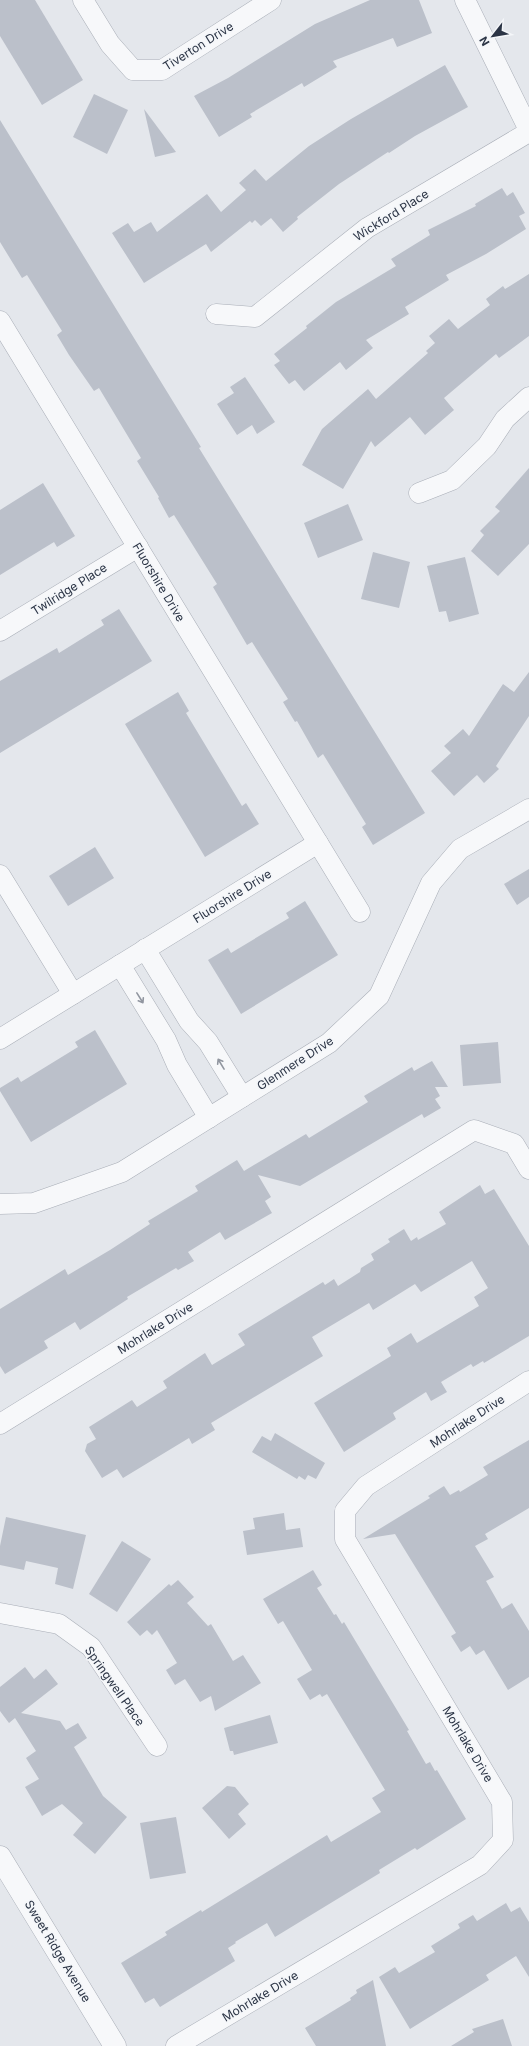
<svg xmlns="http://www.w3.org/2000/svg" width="529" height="2046" font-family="Inter,sans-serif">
	<rect width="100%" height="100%" fill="#e4e7ec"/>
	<g fill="#bbc0ca">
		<polygon points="0,0 35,0 83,80 42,105 0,36"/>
		<polygon points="370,0 419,0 432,33 397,47 393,38 333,61 337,67 304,87 302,83 250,114 252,117 219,137 194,96 228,78 315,24"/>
		<polygon points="445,65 468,107 415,136 389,153 388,152 339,184 297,217 298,219 283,232 271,218 261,226 255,220 252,223 250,221 211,252 206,244 144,283 112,233 128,223 134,232 151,222 157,232 207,194 221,212 246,190 239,183 255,169 266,181 309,146 351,119"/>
		<polygon points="94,94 128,110 107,154 73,137"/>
		<polygon points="144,109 176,152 155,157"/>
		<polygon points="0,120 201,447 199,448 425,813 373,845 362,827 366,824 323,754 318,758 297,721 295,722 283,702 288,699 252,642 247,645 213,587 217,584 174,515 169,518 158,498 159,497 137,461 141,458 99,388 94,391 69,355 57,335 62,331 27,275 22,278 0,242"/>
		<polygon points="502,188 507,196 513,192 525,213 519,216 526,229 486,254 446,275 449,280 405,307 409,314 366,340 373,348 346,370 340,362 304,391 295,380 289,384 274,365 280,361 274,354 307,328 306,326 336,302 396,266 391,259 430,235 428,230 476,206 475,204"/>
		<polygon points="529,274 529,336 499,358 496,354 444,398 454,410 425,435 410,417 375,447 371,441 343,489 302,465 322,429 368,389 376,399 428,353 426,351 435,343 429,336 449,319 458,329 490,305 486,299 503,286 505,289"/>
		<polygon points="245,377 275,422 257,434 252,425 237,435 217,404 234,393 230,387"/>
		<polygon points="529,468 529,544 498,576 471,551 484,535 480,531 500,511 495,507"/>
		<polygon points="43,483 75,536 57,547 54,542 0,575 0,510"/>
		<polygon points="348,504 363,540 318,558 304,523"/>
		<polygon points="373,552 410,562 399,608 361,599"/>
		<polygon points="465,557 479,614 449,622 446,611 439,612 427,566"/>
		<polygon points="119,609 152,661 0,753 0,681 57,648 59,653 104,625 101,620"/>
		<polygon points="529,672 529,716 496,766 499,769 484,783 477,775 454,796 431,771 451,753 444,746 463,729 469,736 503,684 514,692"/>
		<polygon points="178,692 189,711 186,713 242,806 246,803 259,824 205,857 125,724"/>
		<polygon points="95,847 114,878 68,906 49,876"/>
		<polygon points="529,869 529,897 517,905 504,884"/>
		<polygon points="305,901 338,955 241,1014 208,960 228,948 231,953 289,918 286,913"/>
		<polygon points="95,1030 127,1084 31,1142 0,1091 0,1088 18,1077 21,1082 78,1047 75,1042"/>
		<polygon points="498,1042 501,1083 463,1086 460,1045"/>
		<polygon points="432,1061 448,1087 435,1087 440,1096 435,1099 441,1108 424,1118 422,1114 300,1186 258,1175 271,1197 265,1201 272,1213 225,1240 220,1232 188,1252 194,1261 178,1270 176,1268 127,1297 128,1299 80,1330 75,1322 44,1341 48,1348 5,1374 0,1366 0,1309 65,1269 68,1275 110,1250 150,1224 148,1221 198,1191 195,1186 237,1160 244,1171 306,1134 309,1138 368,1102 364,1096 412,1067 414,1071"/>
		<polygon points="480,1185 485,1194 494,1189 529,1246 529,1336 484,1363 483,1361 473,1367 471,1364 441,1382 447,1392 431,1401 426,1392 393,1413 396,1419 344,1452 314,1403 391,1356 387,1348 411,1333 417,1343 479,1306 474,1297 488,1288 472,1261 421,1292 415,1284 373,1310 369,1303 312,1337 323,1356 211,1423 215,1430 192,1444 189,1438 123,1478 117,1469 102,1478 85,1451 87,1444 96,1439 89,1427 132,1400 137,1407 167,1388 163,1381 205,1353 212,1365 245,1345 238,1334 323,1282 325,1285 334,1279 338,1286 360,1272 361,1268 374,1260 371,1254 390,1242 388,1239 404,1229 411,1241 417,1237 418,1240 446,1224 439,1212"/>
		<polygon points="275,1433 325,1463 316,1479 308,1475 305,1480 299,1476 297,1479 252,1452 262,1436 271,1441"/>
		<polygon points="529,1440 529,1508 485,1534 488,1539 475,1546 494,1577 486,1581 502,1609 512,1603 529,1631 529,1677 508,1690 484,1650 476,1655 470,1646 461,1652 451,1636 456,1633 395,1534 363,1539 430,1498 428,1496 444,1486 450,1495 459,1490 460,1492 488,1475 483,1467"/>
		<polygon points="284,1513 286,1530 300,1528 303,1547 247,1555 243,1531 255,1529 253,1518"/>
		<polygon points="6,1517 86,1535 73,1589 55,1584 58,1568 26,1561 24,1570 0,1565 0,1546"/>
		<polygon points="122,1541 151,1559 117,1612 89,1594"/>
		<polygon points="313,1570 322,1585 317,1588 334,1615 336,1614 342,1624 344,1622 409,1730 407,1731 426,1764 430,1762 435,1771 437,1770 466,1819 417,1850 415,1848 379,1870 380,1873 275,1937 267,1923 235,1942 236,1943 228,1948 235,1961 160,2007 154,1998 145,2003 121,1963 167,1935 165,1932 201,1910 202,1912 327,1835 331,1842 381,1812 372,1798 385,1790 327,1694 322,1697 320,1694 310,1700 297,1679 312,1670 283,1621 278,1624 263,1599"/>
		<polygon points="178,1580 194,1597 187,1603 208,1626 211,1624 233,1661 243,1655 261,1683 215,1711 211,1696 200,1702 185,1679 175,1685 166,1670 177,1663 157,1630 152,1635 147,1630 140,1636 127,1622 169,1584 171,1586"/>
		<polygon points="25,1667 34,1679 46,1669 58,1684 21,1713 60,1721 66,1730 78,1723 87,1738 74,1747 103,1796 127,1817 95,1854 73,1835 83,1823 62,1804 42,1816 25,1787 39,1779 26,1758 36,1751 15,1718 9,1723 0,1711 0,1687"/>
		<polygon points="270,1715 278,1743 234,1755 233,1751 230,1751 224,1728"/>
		<polygon points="227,1786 235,1787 249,1804 238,1814 246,1824 229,1839 202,1808"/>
		<polygon points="176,1817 186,1873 150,1879 140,1823"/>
		<polygon points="506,1903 511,1912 520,1907 529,1922 529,1977 516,1956 486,1975 489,1980 410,2029 379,1977 395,1967 399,1973 435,1952 431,1946 460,1928 458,1924 473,1915 477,1921"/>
		<polygon points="373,1980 386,2046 316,2046 305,2028 351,2000 350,1998 357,1993 356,1990"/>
		<polygon points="503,2019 512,2046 451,2046 474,2032 472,2029"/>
	</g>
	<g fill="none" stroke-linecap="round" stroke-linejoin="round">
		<g stroke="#a9aeb7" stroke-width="21">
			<g id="minor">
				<polyline points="83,0 110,44 133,70 162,70 271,0"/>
				<polyline points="465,0 529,130"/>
				<polyline points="216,314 255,317 367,228 529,132"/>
				<polyline points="0,321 360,912"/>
				<polyline points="419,493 452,480 487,446 505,419 529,397"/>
				<polyline points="0,631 138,547"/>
				<polyline points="0,875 73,994"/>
				<polyline points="145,949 189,1021 208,1042 242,1097"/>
				<polyline points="120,965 166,1040 177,1065 209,1118"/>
				<polyline points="0,1039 318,843"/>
				<polyline points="0,1204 34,1203 122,1172 329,1043 379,996 431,883 460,849 529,809"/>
				<polyline points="0,1424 474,1130 514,1144 529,1169"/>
				<polyline points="0,1613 59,1624 91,1647 157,1746"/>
				<polyline points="176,2046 480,1865 503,1840 502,1802 345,1539 345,1511 366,1486 529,1381"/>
			</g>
		</g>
		<g stroke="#a9aeb7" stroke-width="23">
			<polyline id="tertiary" points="0,1857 115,2046"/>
		</g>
		<use href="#minor" stroke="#f7f8fa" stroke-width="20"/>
		<use href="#tertiary" stroke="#f7f8fa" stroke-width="22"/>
	</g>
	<defs><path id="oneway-shaft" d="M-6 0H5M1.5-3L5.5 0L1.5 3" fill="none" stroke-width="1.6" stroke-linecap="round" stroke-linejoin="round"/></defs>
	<g stroke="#9196a0">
		<use href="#oneway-shaft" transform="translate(140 998) rotate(58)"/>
		<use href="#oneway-shaft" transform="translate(221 1064) rotate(-121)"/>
	</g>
	<g text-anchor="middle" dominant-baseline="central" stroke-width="3" stroke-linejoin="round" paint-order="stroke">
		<g font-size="12" fill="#2b3445" stroke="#f4f6f9">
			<text transform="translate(198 46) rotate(-32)">Tiverton Drive</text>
			<text transform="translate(391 215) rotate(-32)">Wickford Place</text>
			<text transform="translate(159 582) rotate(59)">Fluorshire Drive</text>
			<text transform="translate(69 589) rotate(-32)">Twilridge Place</text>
			<text transform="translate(232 896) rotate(-32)">Fluorshire Drive</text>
			<text transform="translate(295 1063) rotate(-33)">Glenmere Drive</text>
			<text transform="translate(155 1328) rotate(-32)">Mohrlake Drive</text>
			<text transform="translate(467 1421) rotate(-33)">Mohrlake Drive</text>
			<text transform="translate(115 1686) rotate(55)">Springwell Place</text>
			<text transform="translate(468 1744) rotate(59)">Mohrlake Drive</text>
			<text transform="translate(58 1951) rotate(59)">Sweet Ridge Avenue</text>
			<text transform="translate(260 1996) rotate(-31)">Mohrlake Drive</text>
		</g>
	</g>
	<g transform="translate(493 36) rotate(239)" stroke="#f4f6f9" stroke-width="3" paint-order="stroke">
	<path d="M0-3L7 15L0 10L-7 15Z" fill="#2b3445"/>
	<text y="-6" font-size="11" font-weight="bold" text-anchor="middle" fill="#2b3445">N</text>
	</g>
</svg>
